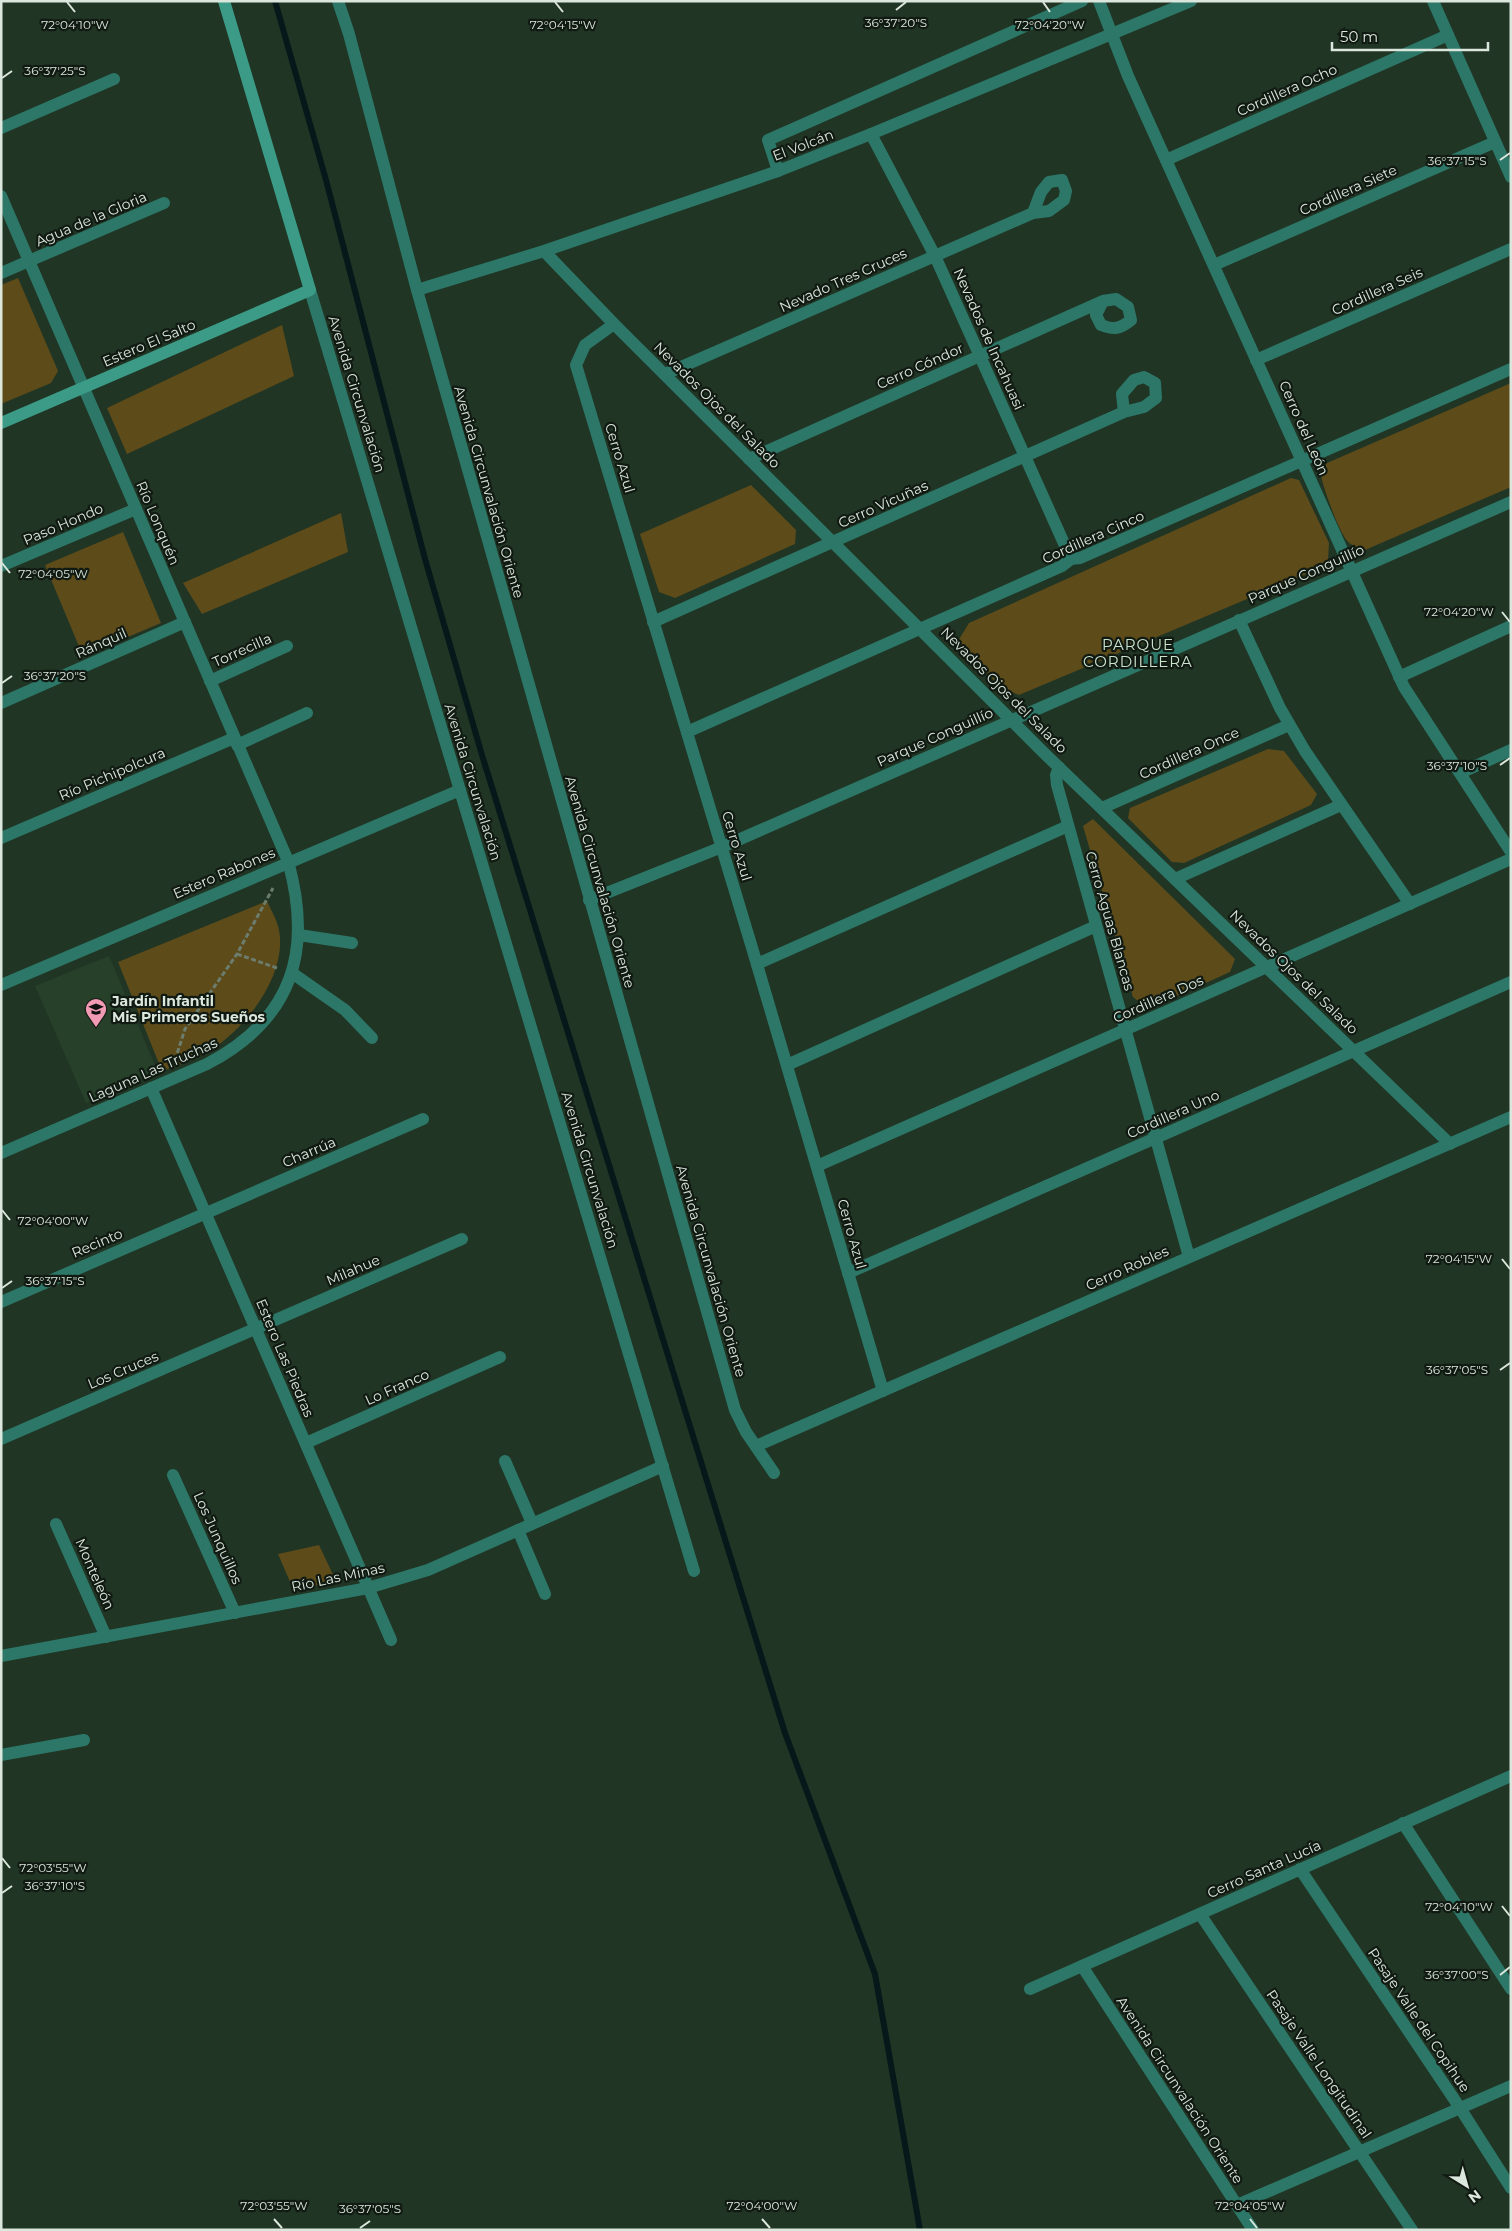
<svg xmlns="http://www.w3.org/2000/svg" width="1512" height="2231" font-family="Montserrat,sans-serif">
	<rect width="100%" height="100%" fill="#213524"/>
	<polygon fill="#26402a" points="109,956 157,1070 86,1103 35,986"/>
	<g fill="#5d4b1a">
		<polygon points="18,278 58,371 51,383 1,404 1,285"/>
		<polygon points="282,325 294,376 127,454 107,408"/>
		<path d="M1511 383V487L1365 550C1357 549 1350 545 1345 538 1337 526 1323 487 1320 472L1327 463Z"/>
		<polygon points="1291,478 1299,480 1329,543 1328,560 1323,567 1019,695 1001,688 958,641 969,623"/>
		<polygon points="751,485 796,530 795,544 675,598 659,592 640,534"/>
		<polygon points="341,513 348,552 202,614 183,583"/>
		<polygon points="123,532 161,623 83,656 45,565"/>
		<polygon points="1268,749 1284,751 1317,794 1311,805 1184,863 1172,862 1128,818 1130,808"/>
		<polygon points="1093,819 1235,959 1230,972 1148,1009 1133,997 1083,826"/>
		<path d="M267 901C271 910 277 920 279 930 288 976 243 1033 204 1054 191 1061 176 1066 162 1071L118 962Z"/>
		<polygon points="319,1545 336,1581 294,1591 278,1554"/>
	</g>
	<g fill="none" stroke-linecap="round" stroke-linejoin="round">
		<polyline stroke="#07181a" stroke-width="6" points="275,1 326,180 425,559 482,755 785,1733 875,1974 920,2230"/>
		<g stroke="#6c7d6e" stroke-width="3" stroke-dasharray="5 2.5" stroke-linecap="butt">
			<polyline points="237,954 277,968"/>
			<polyline points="175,1060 185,1029 237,954 273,888"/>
		</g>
		<g stroke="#2c7768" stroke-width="12">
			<polyline points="338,1 349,34 417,290 735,1410 746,1432 774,1473"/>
			<polyline points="1099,1 1128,76 1404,687 1511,852"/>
			<polyline points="1433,1 1511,177"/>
			<polyline points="1,128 114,79"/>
			<polyline points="871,134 935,256 1071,559"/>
			<polyline points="1166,160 1448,35"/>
			<polyline points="778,171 768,140 1082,1"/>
			<path d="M1 196 288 861C313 951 293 1019 207 1064L1 1153"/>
			<polyline points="544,251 614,324 1044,753 1450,1144"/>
			<polyline points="1214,265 1495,142"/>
			<polyline points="1,273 164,203"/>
			<polyline points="310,290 694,1571"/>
			<polyline points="417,290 544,251 778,171 871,134 1191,1"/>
			<polyline points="614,324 585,345 576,365 753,951 883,1391"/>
			<polyline points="1256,360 1511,249"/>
			<polyline points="665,374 1033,213 1049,211 1064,200 1066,191 1062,180 1049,182 1041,192 1033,213"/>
			<path d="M749 459 1103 301 1116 299 1128 307 1131 320C1120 329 1114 330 1101 325L1096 315 1103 301"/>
			<polyline points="1,566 136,509"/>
			<polyline points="1239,620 1280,708 1305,751 1410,904"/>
			<polyline points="653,622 1124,412 1144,407 1156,398 1155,383 1144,377 1134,380 1122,394 1124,412"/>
			<polyline points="1399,677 1511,626"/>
			<polyline points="210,681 287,646"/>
			<polyline points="1,703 185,622"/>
			<polyline points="687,732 1062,566 1071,559 1080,558 1511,369"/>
			<polyline points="237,745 307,713"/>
			<polyline points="1059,767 1056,775 1057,785 1189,1257"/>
			<polyline points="1460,773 1511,750"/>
			<polyline points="1102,808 1289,725"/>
			<polyline points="1,838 234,738"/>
			<polyline points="1175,879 1341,805"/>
			<polyline points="589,900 722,847 1511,502"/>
			<polyline points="299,935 352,943"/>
			<polyline points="757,964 1068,826"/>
			<polyline points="292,973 345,1010 372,1038"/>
			<polyline points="1,985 460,790"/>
			<polyline points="787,1065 1096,926"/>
			<polyline points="151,1088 391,1640"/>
			<polyline points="817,1166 1511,859"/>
			<polyline points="848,1273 1511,982"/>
			<polyline points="1,1302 423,1119"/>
			<polyline points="1,1439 462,1239"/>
			<polyline points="306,1443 500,1357"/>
			<polyline points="756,1446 1511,1117"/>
			<polyline points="505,1461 532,1523"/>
			<polyline points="173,1475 235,1613"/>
			<polyline points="56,1524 106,1637"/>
			<polyline points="518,1530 545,1594"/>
			<polyline points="1,1656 368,1588 428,1570 663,1466"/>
			<polyline points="1,1755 84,1740"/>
			<polyline points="1403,1823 1511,1989"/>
			<polyline points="1300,1869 1460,2108 1511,2188"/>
			<polyline points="1200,1914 1412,2230"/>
			<polyline points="1082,1966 1253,2230"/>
			<polyline points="1030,1989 1511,1776"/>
			<polyline points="1237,2205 1511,2086"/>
		</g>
		<polyline stroke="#3b9b87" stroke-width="12" points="1,423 310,290 224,1"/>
	</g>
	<path fill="none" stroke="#dbe7dc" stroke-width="2" d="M67 2 75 12M555 2 563 12M1043 2 1050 12M896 10 906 2M2 78 12 71M1500 160 1510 153M2 563 10 573M1502 612 1510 622M2 683 12 676M1500 765 1510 758M2 1210 10 1220M1502 1259 1510 1269M2 1288 12 1281M1500 1370 1510 1363M2 1858 10 1868M2 1893 12 1886M1502 1906 1510 1916M1500 1975 1510 1967M274 2219 282 2228M762 2219 770 2228M1250 2219 1257 2228M360 2228 370 2221"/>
	<defs>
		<g id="school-pin" transform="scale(1.125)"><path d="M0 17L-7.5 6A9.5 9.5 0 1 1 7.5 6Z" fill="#f19ab3" stroke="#111a12"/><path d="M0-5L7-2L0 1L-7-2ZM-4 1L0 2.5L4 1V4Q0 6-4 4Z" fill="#111"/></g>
	</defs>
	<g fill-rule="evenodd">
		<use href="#school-pin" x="96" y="1009"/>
	</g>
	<g text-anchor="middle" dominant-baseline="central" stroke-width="4.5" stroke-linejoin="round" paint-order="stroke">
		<g font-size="14" fill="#dbe7dc" stroke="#111a12">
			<text transform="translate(1287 90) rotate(-24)">Cordillera Ocho</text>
			<text transform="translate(803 145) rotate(-21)">El Volcán</text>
			<text transform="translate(1348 190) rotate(-24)">Cordillera Siete</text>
			<text transform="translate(91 219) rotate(-23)">Agua de la Gloria</text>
			<text transform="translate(843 280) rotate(-24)">Nevado Tres Cruces</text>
			<text transform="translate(1377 291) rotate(-24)">Cordillera Seis</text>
			<text transform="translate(989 339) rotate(66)">Nevados de Incahuasi</text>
			<text transform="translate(149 343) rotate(-23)">Estero El Salto</text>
			<text transform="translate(920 366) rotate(-24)">Cerro Cóndor</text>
			<text transform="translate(357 394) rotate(73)">Avenida Circunvalación</text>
			<text transform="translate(717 405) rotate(45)">Nevados Ojos del Salado</text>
			<text transform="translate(1304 428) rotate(66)">Cerro del León</text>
			<text transform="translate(620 458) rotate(73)">Cerro Azul</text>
			<text transform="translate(489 492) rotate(74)">Avenida Circunvalación Oriente</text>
			<text transform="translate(883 504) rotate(-24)">Cerro Vicuñas</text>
			<text transform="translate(158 523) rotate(67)">Río Lonquén</text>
			<text transform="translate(63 524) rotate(-23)">Paso Hondo</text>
			<text transform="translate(1093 537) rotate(-24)">Cordillera Cinco</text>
			<text transform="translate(1306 574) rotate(-24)">Parque Conguillío</text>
			<text transform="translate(101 643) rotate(-24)">Ránquil</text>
			<text transform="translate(242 650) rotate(-24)">Torrecilla</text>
			<text transform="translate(1004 690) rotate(45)">Nevados Ojos del Salado</text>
			<text transform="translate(935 737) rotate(-24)">Parque Conguillío</text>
			<text transform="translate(1189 753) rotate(-24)">Cordillera Once</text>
			<text transform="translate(112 774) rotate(-23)">Río Pichipolcura</text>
			<text transform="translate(473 782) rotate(73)">Avenida Circunvalación</text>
			<text transform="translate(737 846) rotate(73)">Cerro Azul</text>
			<text transform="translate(224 873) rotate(-23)">Estero Rabones</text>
			<text transform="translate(600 882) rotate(74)">Avenida Circunvalación Oriente</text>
			<text transform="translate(1110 921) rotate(74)">Cerro Aguas Blancas</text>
			<text transform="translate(1294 972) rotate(44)">Nevados Ojos del Salado</text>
			<text transform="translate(1158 999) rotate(-24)">Cordillera Dos</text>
			<text transform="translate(153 1070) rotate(-24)">Laguna Las Truchas</text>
			<text transform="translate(1173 1114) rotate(-24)">Cordillera Uno</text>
			<text transform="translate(309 1152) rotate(-23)">Charrúa</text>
			<text transform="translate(590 1170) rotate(73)">Avenida Circunvalación</text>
			<text transform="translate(852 1234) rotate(74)">Cerro Azul</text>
			<text transform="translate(97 1243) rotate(-23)">Recinto</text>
			<text transform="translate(1127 1268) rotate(-24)">Cerro Robles</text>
			<text transform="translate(353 1270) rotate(-23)">Milahue</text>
			<text transform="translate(711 1271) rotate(74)">Avenida Circunvalación Oriente</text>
			<text transform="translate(285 1358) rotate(67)">Estero Las Piedras</text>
			<text transform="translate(123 1370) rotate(-23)">Los Cruces</text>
			<text transform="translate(397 1387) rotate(-24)">Lo Franco</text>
			<text transform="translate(218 1538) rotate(66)">Los Junquillos</text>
			<text transform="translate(95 1574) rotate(66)">Monteleón</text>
			<text transform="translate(338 1577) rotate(-12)">Río Las Minas</text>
			<text transform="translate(1264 1869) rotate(-24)">Cerro Santa Lucía</text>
			<text transform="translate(1419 2020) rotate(56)">Pasaje Valle del Copihue</text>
			<text transform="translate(1319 2064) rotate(56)">Pasaje Valle Longitudinal</text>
			<text transform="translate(1180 2090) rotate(57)">Avenida Circunvalación Oriente</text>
		</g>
		<g font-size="14" font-weight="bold" fill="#dbe7dc" stroke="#111a12" text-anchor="start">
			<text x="112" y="1001">Jardín Infantil<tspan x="112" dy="16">Mis Primeros Sueños</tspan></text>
		</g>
		<g font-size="15" letter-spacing="1" fill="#cbe3cd" stroke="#111a12">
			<text x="1138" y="644">PARQUE<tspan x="1138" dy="17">CORDILLERA</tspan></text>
		</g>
	</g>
	<g font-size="12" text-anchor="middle" fill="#dbe7dc" stroke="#111a12" stroke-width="4.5" stroke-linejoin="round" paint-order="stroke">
		<text x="896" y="27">36°37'20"S</text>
		<text x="75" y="29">72°04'10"W</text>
		<text x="563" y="29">72°04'15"W</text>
		<text x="1050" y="29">72°04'20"W</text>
		<text x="55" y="75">36°37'25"S</text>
		<text x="1457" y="165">36°37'15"S</text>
		<text x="53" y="578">72°04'05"W</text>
		<text x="1459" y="616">72°04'20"W</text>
		<text x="55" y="680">36°37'20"S</text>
		<text x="1457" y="770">36°37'10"S</text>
		<text x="53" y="1225">72°04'00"W</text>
		<text x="1459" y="1263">72°04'15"W</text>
		<text x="55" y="1285">36°37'15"S</text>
		<text x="1457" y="1374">36°37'05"S</text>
		<text x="53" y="1872">72°03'55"W</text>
		<text x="55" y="1890">36°37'10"S</text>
		<text x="1459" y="1911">72°04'10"W</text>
		<text x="1457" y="1979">36°37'00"S</text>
		<text x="274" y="2210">72°03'55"W</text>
		<text x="762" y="2210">72°04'00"W</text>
		<text x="1250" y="2210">72°04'05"W</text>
		<text x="370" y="2213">36°37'05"S</text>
	</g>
	<rect width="1512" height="2231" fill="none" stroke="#dbe7dc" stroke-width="5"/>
	<g transform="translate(1467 2186) rotate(143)" stroke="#111a12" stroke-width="4" paint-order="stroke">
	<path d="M0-4L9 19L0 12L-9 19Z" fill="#dbe7dc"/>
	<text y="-8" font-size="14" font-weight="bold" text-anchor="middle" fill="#dbe7dc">N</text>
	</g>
	<path d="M1332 42v8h156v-8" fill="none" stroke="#dbe7dc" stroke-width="2.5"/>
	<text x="1340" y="42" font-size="15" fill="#dbe7dc" stroke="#111a12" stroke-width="4" paint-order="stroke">50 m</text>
</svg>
